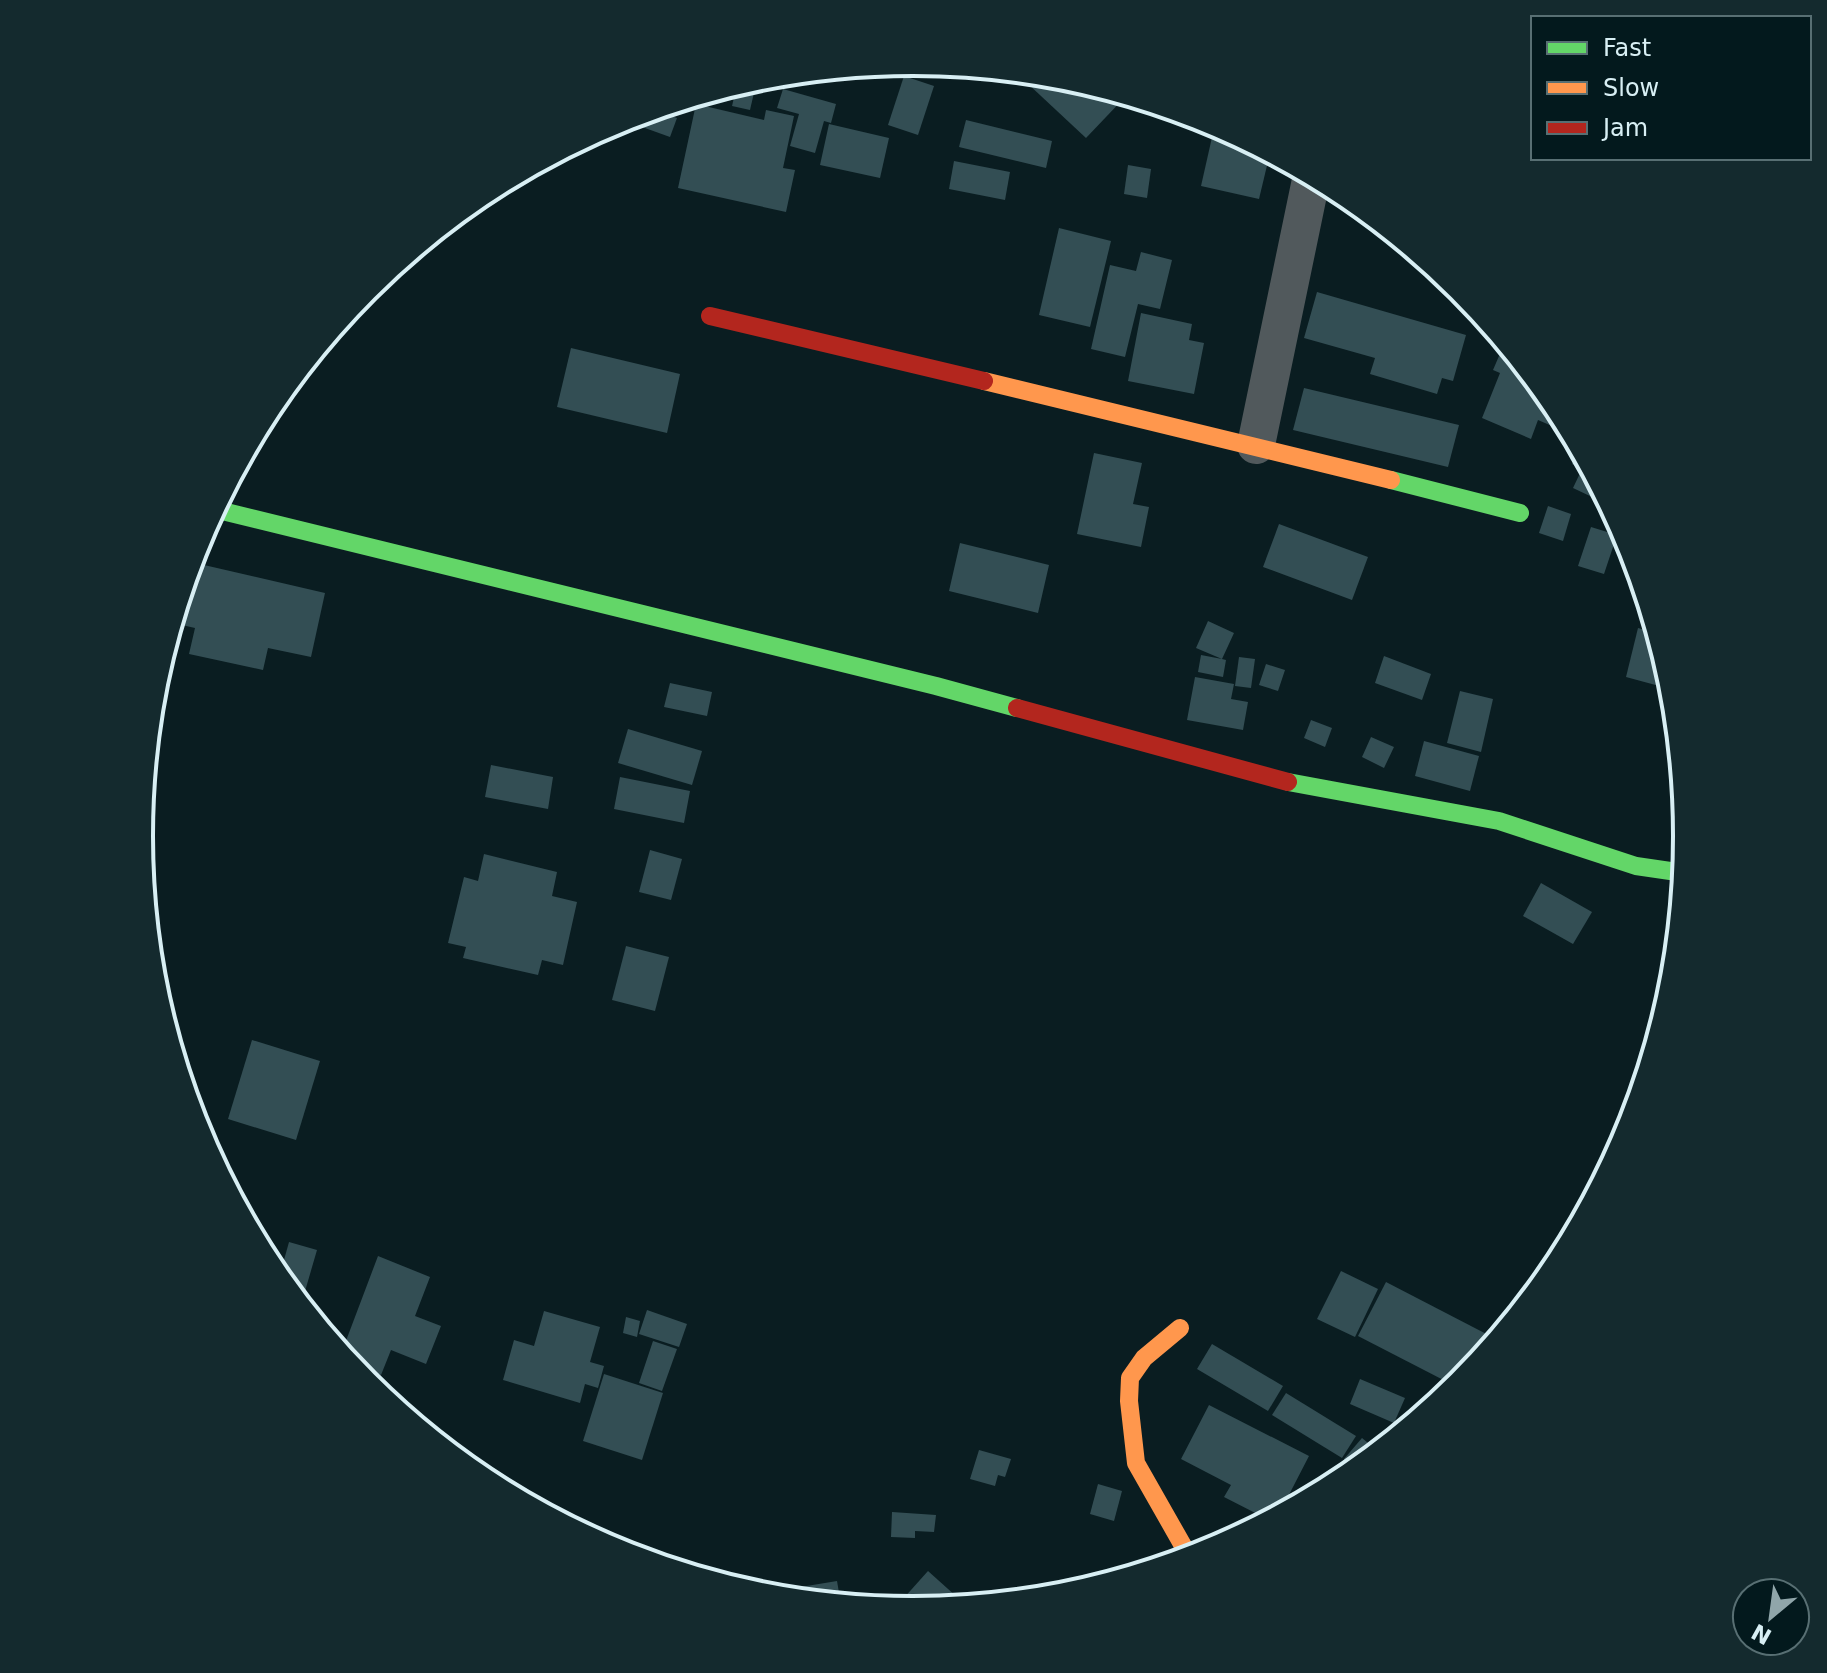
<svg xmlns="http://www.w3.org/2000/svg" width="1827" height="1673" font-family="'DejaVu Sans',sans-serif">
	<rect width="100%" height="100%" fill="#0a1d21"/>
	<g fill="#334e54">
		<polygon points="1034,74 1065,77 1126,96 1086,138 1026,82"/>
		<polygon points="904,76 934,86 918,135 888,125"/>
		<polygon points="745,82 756,84 750,110 732,106 737,85"/>
		<polygon points="783,89 836,104 831,123 824,121 815,153 790,146 799,114 777,108"/>
		<polygon points="696,104 764,120 766,110 794,116 783,168 795,170 786,212 678,188"/>
		<polygon points="654,110 677,118 670,137 631,123 633,116"/>
		<polygon points="966,120 1052,141 1046,168 959,147"/>
		<polygon points="829,124 889,138 880,178 820,165"/>
		<polygon points="1215,124 1270,153 1259,199 1201,186"/>
		<polygon points="954,161 1010,172 1005,200 949,189"/>
		<polygon points="1128,165 1151,169 1147,198 1124,194"/>
		<polygon points="1059,228 1111,241 1090,327 1039,315"/>
		<polygon points="1141,252 1172,260 1160,309 1138,304 1125,357 1091,349 1110,265 1136,271"/>
		<polygon points="1421,256 1454,283 1453,284 1416,267"/>
		<polygon points="1317,292 1466,335 1453,381 1442,378 1437,394 1370,374 1375,358 1304,338"/>
		<polygon points="1141,313 1192,324 1189,340 1204,343 1194,394 1128,381"/>
		<polygon points="1505,342 1559,409 1552,426 1538,420 1531,439 1482,418 1500,373 1493,370"/>
		<polygon points="571,348 680,374 667,433 557,407"/>
		<polygon points="1304,388 1459,425 1448,467 1293,430"/>
		<polygon points="1580,448 1611,506 1573,488 1582,469 1572,464"/>
		<polygon points="1094,453 1142,463 1133,504 1149,507 1141,547 1077,534"/>
		<polygon points="1548,506 1571,514 1563,541 1539,533"/>
		<polygon points="1279,524 1368,557 1352,600 1263,567"/>
		<polygon points="1591,527 1617,535 1604,574 1578,566"/>
		<polygon points="960,543 1049,565 1038,613 949,591"/>
		<polygon points="191,562 325,593 311,657 268,648 263,670 189,654 195,628 173,623"/>
		<polygon points="1208,621 1234,633 1222,659 1226,660 1223,677 1198,672 1201,655 1222,659 1196,648"/>
		<polygon points="1638,628 1657,633 1674,690 1626,677"/>
		<polygon points="1384,656 1431,674 1422,700 1375,683"/>
		<polygon points="1239,657 1255,659 1251,688 1235,686"/>
		<polygon points="1266,664 1285,670 1278,691 1259,685"/>
		<polygon points="1195,677 1234,684 1231,699 1248,702 1243,730 1187,720"/>
		<polygon points="670,683 712,692 707,716 664,707"/>
		<polygon points="1460,691 1493,699 1481,752 1447,743"/>
		<polygon points="1311,720 1332,728 1325,747 1304,738"/>
		<polygon points="628,729 702,751 692,785 618,763"/>
		<polygon points="1371,737 1394,747 1384,768 1362,757"/>
		<polygon points="1424,741 1479,756 1470,791 1415,776"/>
		<polygon points="491,765 553,777 548,809 485,797"/>
		<polygon points="620,777 690,791 684,823 614,809"/>
		<polygon points="650,850 682,859 671,900 639,892"/>
		<polygon points="484,854 557,872 552,896 577,902 563,965 542,960 538,975 463,958 466,947 448,943 464,877 478,881"/>
		<polygon points="1541,883 1592,912 1573,944 1523,916"/>
		<polygon points="626,946 669,957 655,1011 612,1000"/>
		<polygon points="252,1040 320,1061 296,1140 228,1119"/>
		<polygon points="289,1242 317,1250 301,1305 279,1278"/>
		<polygon points="378,1256 430,1277 415,1316 441,1326 426,1364 391,1350 381,1375 348,1362 341,1354"/>
		<polygon points="1341,1271 1378,1289 1355,1337 1317,1319"/>
		<polygon points="1386,1282 1498,1340 1457,1387 1358,1336"/>
		<polygon points="647,1310 687,1324 679,1347 639,1334"/>
		<polygon points="544,1311 600,1327 590,1362 604,1366 598,1388 585,1384 580,1403 503,1380 514,1340 534,1346"/>
		<polygon points="626,1317 640,1321 637,1337 623,1333"/>
		<polygon points="653,1341 677,1349 662,1391 639,1383"/>
		<polygon points="1212,1344 1283,1386 1268,1411 1197,1369"/>
		<polygon points="604,1374 663,1393 642,1460 583,1441"/>
		<polygon points="1360,1379 1405,1398 1394,1423 1350,1404"/>
		<polygon points="1286,1393 1356,1436 1342,1458 1272,1415"/>
		<polygon points="1209,1405 1309,1456 1278,1516 1269,1520 1224,1497 1231,1485 1181,1459"/>
		<polygon points="1362,1438 1379,1452 1357,1470 1344,1459"/>
		<polygon points="979,1450 1011,1459 1005,1477 998,1475 995,1486 970,1479"/>
		<polygon points="1098,1484 1122,1491 1114,1521 1090,1514"/>
		<polygon points="892,1512 936,1515 934,1532 915,1531 915,1538 891,1537"/>
		<polygon points="928,1571 967,1606 913,1611 894,1609"/>
		<polygon points="837,1581 841,1604 765,1596 764,1593"/>
	</g>
	<g fill="none" stroke-linecap="round" stroke-linejoin="round">
		<polyline stroke="#51595c" stroke-width="38" points="1256,445 1312,175"/>
		<g stroke="#63d668" stroke-width="18">
			<polyline points="1391,480 1520,513"/>
			<polyline points="214,509 936,686 1017,708"/>
			<polyline points="1288,782 1499,821 1636,866 1684,873"/>
		</g>
		<g stroke="#ff974d" stroke-width="18">
			<polyline points="984,381 1391,480"/>
			<polyline points="1180,1328 1144,1358 1130,1378 1129,1401 1136,1463 1190,1558"/>
		</g>
		<g stroke="#b3261e" stroke-width="18">
			<polyline points="710,316 984,381"/>
			<polyline points="1017,708 1288,782"/>
		</g>
	</g>
	<path d="M0 0H1827V1673H0ZM153 836a760 760 0 1 1 1520 0a760 760 0 1 1-1520 0Z" fill="#142a2e" fill-rule="evenodd"/>
	<path fill="none" stroke="#d8eff4" stroke-width="4" d="M153 836a760 760 0 1 1 1520 0a760 760 0 1 1-1520 0Z"/>
	<rect x="1531" y="16" width="280" height="144" fill="#03191d" stroke="#586f73" stroke-width="2"/>
	<rect x="1547" y="42" width="40" height="12" fill="#63d668" stroke="#586f73" stroke-width="2"/>
	<text x="1603" y="56" font-size="24" fill="#d8eff4">Fast</text>
	<rect x="1547" y="82" width="40" height="12" fill="#ff974d" stroke="#586f73" stroke-width="2"/>
	<text x="1603" y="96" font-size="24" fill="#d8eff4">Slow</text>
	<rect x="1547" y="122" width="40" height="12" fill="#b3261e" stroke="#586f73" stroke-width="2"/>
	<text x="1603" y="136" font-size="24" fill="#d8eff4">Jam</text>
	<g transform="translate(1771 1617) rotate(209)"><circle r="38" fill="#03191d" stroke="#586f73" stroke-width="2"/>
	<path d="M0-6L14 30L0 20L-14 30Z" fill="#90a6aa"/>
	<text y="-12" font-size="22" font-weight="bold" text-anchor="middle" fill="#d8eff4">N</text>
	</g>
</svg>
